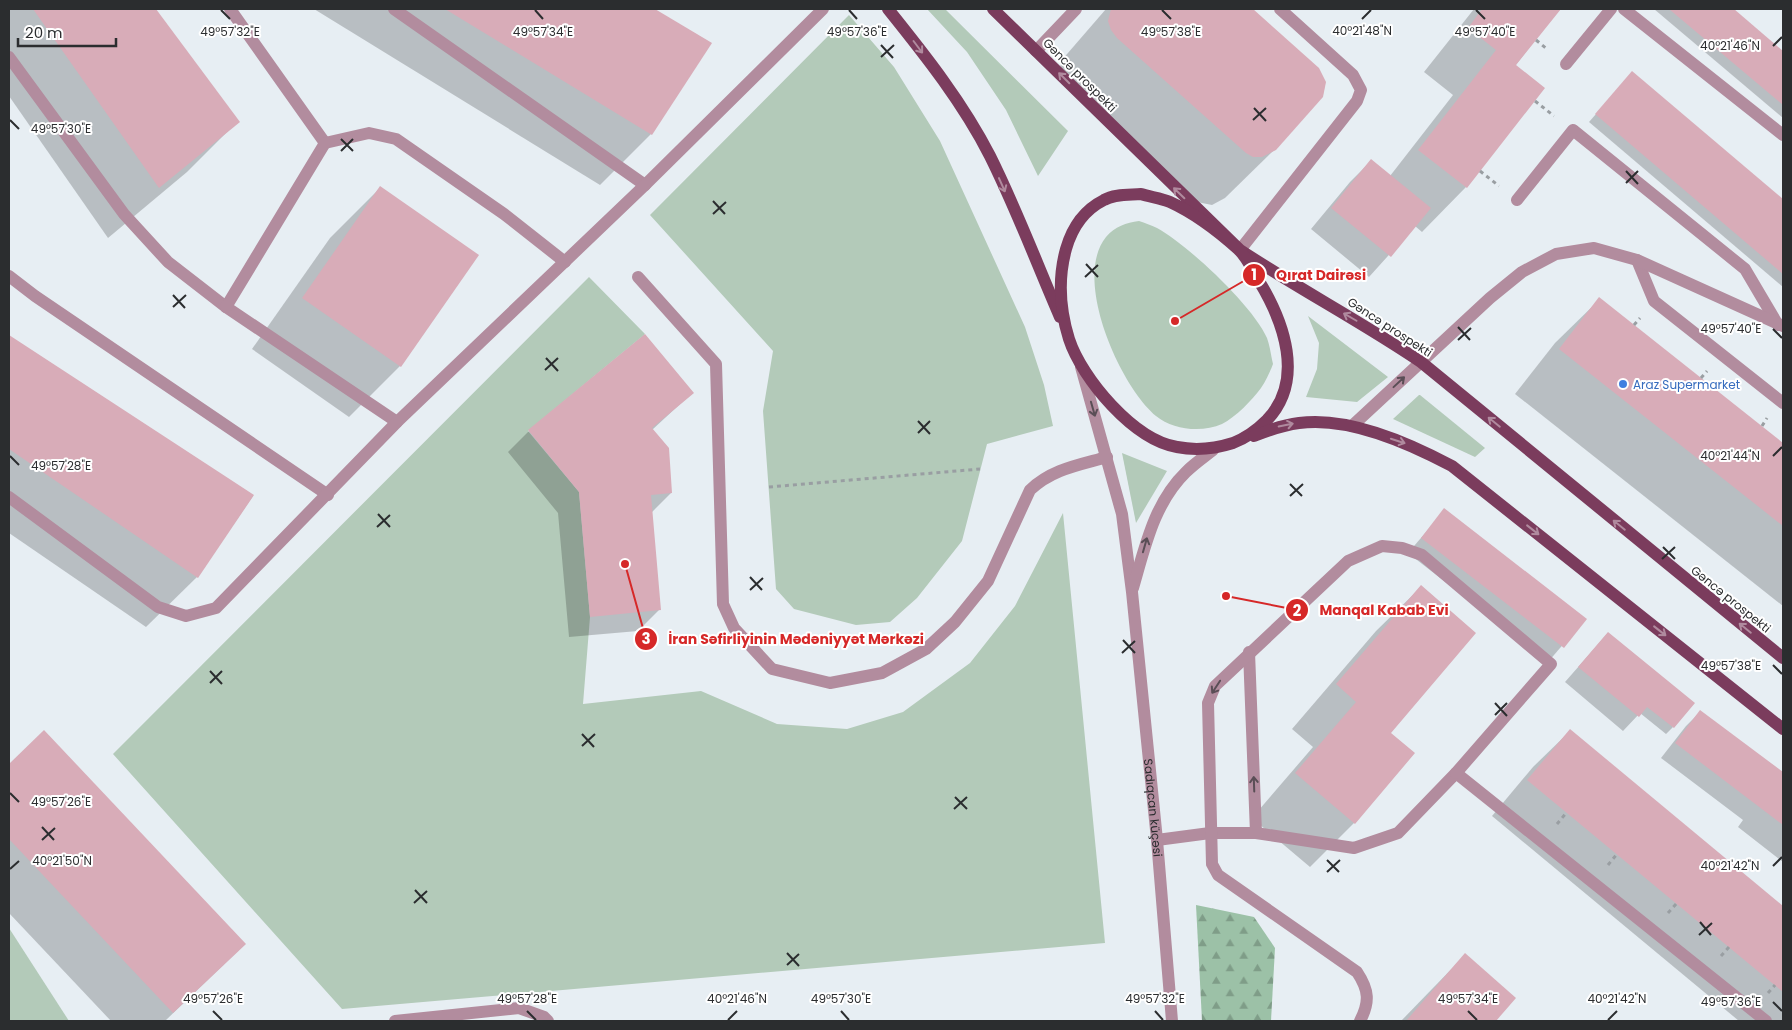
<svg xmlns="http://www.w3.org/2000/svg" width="1792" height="1030" font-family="Poppins,sans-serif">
	<defs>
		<pattern id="forest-firs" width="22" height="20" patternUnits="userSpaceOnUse" patternTransform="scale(1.25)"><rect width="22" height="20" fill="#9cc1a7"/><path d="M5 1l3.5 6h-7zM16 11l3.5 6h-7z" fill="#7f9d88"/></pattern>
	</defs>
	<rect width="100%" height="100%" fill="#e7eef3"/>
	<g fill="#b3cab9">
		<polygon points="927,9 945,9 1068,131 1038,176 1006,110 967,52"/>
		<polygon points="849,15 894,67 940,141 1025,327 1044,385 1053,426 987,444 962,541 917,598 890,622 856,625 794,609 776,589 763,411 773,351 650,215"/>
		<path d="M1139 221C1145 223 1151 225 1157 228 1188 245 1253 306 1267 338 1270 346 1271 356 1273 364 1270 372 1266 381 1261 388 1252 400 1236 417 1222 424 1202 433 1173 430 1156 416 1120 386 1072 279 1106 237 1115 226 1126 223 1139 221Z"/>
		<polygon points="589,277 645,334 528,431 579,492 590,617 583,704 701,691 777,724 847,729 903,712 970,663 1015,606 1063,513 1105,943 342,1009 113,754"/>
		<polygon points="1308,316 1388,377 1357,402 1306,397 1317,369 1319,343"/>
		<polygon points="1419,395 1420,395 1485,448 1475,457 1393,419"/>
		<polygon points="1122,453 1167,471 1136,523"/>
		<polygon points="9,928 69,1021 9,1021"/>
	</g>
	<polygon fill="url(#forest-firs)" points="1196,905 1254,917 1275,948 1271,1021 1202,1021"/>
	<g fill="#0003">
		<polygon points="9,9 154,9 238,121 187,172 108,238 9,96"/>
		<polygon points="314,9 653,9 711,43 651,134 600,185"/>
		<polygon points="1106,9 1251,9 1318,69 1275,149 1225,198 1212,205 1197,202 1060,70 1061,61"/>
		<polygon points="1474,9 1559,9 1515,66 1466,187 1422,232 1415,226 1369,277 1311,229 1350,182 1371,161 1390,176 1453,95 1424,72"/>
		<polygon points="1654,9 1732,9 1783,52 1783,118"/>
		<polygon points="1632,73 1783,201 1783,287 1589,122"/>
		<polygon points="380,188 477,255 400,366 349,417 252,349 330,238"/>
		<polygon points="1600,299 1783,445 1783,606 1515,394 1555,343"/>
		<polygon points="644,335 692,393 652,430 671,493 651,513 659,610 638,631 569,637 558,513 508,452 529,431"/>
		<polygon points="9,336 253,496 197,577 146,627 9,533"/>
		<polygon points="1445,510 1585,619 1548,662 1408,553"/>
		<polygon points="1421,587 1389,733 1354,823 1310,867 1252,818 1313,747 1292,729 1376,631"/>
		<polygon points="1608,633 1673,727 1666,734 1640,713 1623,731 1565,682"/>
		<polygon points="1700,712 1783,773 1783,862 1738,827 1743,820 1661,758 1686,726"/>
		<polygon points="1570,731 1783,908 1783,1021 1739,1021 1492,816 1533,767"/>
		<polygon points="44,732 245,944 165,1021 111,1021 9,913 9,766"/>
		<polygon points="1465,955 1515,998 1495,1021 1401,1021"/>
	</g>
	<g fill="#d8acb8">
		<polygon points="33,9 156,9 240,122 159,188"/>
		<polygon points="445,9 655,9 712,43 652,135"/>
		<polygon points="1111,9 1253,9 1319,68 1326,82 1323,97 1276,150 1262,157 1253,157 1246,153 1117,38 1111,30 1108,21"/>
		<polygon points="1482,9 1561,9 1516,65 1545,88 1467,188 1418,150 1496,50 1468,28"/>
		<polygon points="1669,9 1734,9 1783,51 1783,105"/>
		<polygon points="1632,71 1783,199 1783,274 1595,114"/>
		<polygon points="1371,159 1431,208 1391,257 1331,208"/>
		<polygon points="380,186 479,255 401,367 302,298"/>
		<polygon points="1599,297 1783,443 1783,526 1559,349"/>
		<polygon points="645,334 694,393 652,428 669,448 672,493 651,495 661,610 590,617 579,492 528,430"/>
		<polygon points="9,335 254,495 198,578 9,449"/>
		<polygon points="1444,508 1587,619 1564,648 1421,538"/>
		<polygon points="1421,585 1476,633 1391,733 1415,753 1355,824 1295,773 1356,702 1336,684"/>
		<polygon points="1608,632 1695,703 1674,728 1647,707 1639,717 1578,667"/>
		<polygon points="1700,710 1783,772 1783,825 1675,743"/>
		<polygon points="1570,729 1783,906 1783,992 1527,780"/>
		<polygon points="44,730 246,944 173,1013 9,839 9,764"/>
		<polygon points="1465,953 1516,998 1496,1021 1406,1021"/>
	</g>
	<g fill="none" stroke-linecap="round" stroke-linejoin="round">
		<g stroke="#999ea2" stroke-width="3" stroke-dasharray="4 4" stroke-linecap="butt">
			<polyline points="1536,40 1547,49"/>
			<polyline points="1535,101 1554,116"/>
			<polyline points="1480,171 1499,186"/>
			<polyline points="1634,325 1640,318"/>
			<polyline points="1701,378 1707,371"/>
			<polyline points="1762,426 1767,418"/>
			<polyline points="769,487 980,469"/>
			<polyline points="1557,824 1567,812"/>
			<polyline points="1608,865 1617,854"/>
			<polyline points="1668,913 1677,903"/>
			<polyline points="1721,956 1729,947"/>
			<polyline points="1768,993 1775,985"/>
		</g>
		<g stroke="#b28c9e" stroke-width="12">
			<polyline points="230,9 325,143 369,133 396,139 504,214 565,262"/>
			<polyline points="394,9 645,185"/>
			<polyline points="1624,9 1783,135"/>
			<polyline points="1036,51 1076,9"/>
			<polyline points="9,57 124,214 168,262 226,307 397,422"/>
			<polyline points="1566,64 1611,9"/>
			<polyline points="1517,200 1573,130 1745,269 1778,325"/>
			<polyline points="1240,250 1357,101 1361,90 1353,75 1280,9"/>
			<polyline points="1637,260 1654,301 1783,403"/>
			<polyline points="9,276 35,296 328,495"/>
			<path d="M638 277 716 364 723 604 734 628 772 669 830 683 882 673 926 649 955 622 988 581 1030 490C1052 469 1079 465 1107 457"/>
			<polyline points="226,307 325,143"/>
			<polyline points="1352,426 1490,298 1522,272 1556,254 1594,248 1637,260 1783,326"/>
			<polyline points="9,497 158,607 186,616 216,608 397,422 645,185 823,9"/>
			<polyline points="1249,652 1256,833"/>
			<polyline points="1157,840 1210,833 1256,833 1354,848 1398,833 1456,773 1766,1021"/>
			<polyline points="395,1021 519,1008 544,1017 548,1021"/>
			<path d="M1360 1021C1370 1002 1369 990 1357 972L1218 875 1212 864 1208 703 1215 686 1348 561 1382 546 1402 548 1422 555 1551 664 1456 773"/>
		</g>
		<g stroke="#b28c9e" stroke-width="12">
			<path id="s1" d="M1081 367 1122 514 1132 592 1157 840 1172 1021"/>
			<path d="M1133 588C1145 547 1154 503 1186 472 1194 464 1204 457 1213 450"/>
		</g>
		<g stroke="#7b3c5d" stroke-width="12">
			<path d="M888 9C925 55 963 103 990 156 1016 208 1037 264 1060 317"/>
			<path d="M993 9 1240 250C1299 289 1362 322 1421 362L1783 658"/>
			<path d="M1141 194C1150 197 1161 198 1170 202 1194 213 1219 232 1238 249 1247 257 1253 271 1259 281 1284 322 1305 380 1267 420 1257 430 1246 438 1233 443 1214 449 1197 451 1177 447 1134 440 1082 379 1069 339 1060 310 1058 278 1066 249 1072 228 1084 210 1104 200 1114 194 1129 195 1141 194Z"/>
			<path d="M1254 436C1269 430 1283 425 1299 423 1349 416 1409 443 1452 466L1783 729"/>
		</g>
	</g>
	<defs><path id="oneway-shaft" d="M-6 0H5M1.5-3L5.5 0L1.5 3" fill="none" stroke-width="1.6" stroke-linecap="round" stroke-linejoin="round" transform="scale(1.25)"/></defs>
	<g stroke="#b08a9e">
		<use href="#oneway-shaft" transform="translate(918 47) rotate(53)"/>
		<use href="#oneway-shaft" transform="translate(1064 78) rotate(-135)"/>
		<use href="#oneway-shaft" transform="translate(1002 185) rotate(66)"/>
		<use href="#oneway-shaft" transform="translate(1179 193) rotate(-136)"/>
		<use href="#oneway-shaft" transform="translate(1350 317) rotate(-150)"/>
		<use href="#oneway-shaft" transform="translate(1494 422) rotate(-141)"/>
		<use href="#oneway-shaft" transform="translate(1286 425) rotate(-12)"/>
		<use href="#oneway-shaft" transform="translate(1398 441) rotate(18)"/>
		<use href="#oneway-shaft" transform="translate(1619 525) rotate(-141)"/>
		<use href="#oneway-shaft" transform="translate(1533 530) rotate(38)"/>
		<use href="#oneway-shaft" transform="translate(1745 628) rotate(-141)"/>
		<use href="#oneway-shaft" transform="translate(1660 631) rotate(38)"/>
	</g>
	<g stroke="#5a4e56">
		<use href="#oneway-shaft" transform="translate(1399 382) rotate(-43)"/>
		<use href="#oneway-shaft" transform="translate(1093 409) rotate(74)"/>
		<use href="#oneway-shaft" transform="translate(1145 545) rotate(-74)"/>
		<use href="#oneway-shaft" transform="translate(1216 687) rotate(123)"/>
		<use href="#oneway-shaft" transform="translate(1254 784) rotate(-92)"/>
	</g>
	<path fill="none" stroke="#2b2d2f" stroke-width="2" d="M221 10 230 19M535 10 543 19M849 10 857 19M1162 10 1171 19M1476 10 1485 19M1362 19 1371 10M881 45 893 58M1773 46 1782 37M881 57 894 45M1254 108 1266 121M10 120 19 129M1253 120 1266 108M341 139 353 151M341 151 353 139M1626 171 1638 184M1626 183 1638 171M713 201 725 214M713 214 726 202M1086 264 1098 277M1085 277 1098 265M173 295 185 308M173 307 186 295M1458 327 1470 340M1773 329 1782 338M1458 340 1471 328M546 358 558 371M545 370 558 358M918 421 930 434M918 433 930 421M10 456 19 465M1773 456 1782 447M1290 484 1302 496M1290 496 1303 484M378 514 390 527M377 527 390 515M1663 547 1675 559M1662 559 1675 547M750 577 762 590M750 590 763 578M1123 640 1135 653M1122 653 1135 641M1773 665 1782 674M210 671 222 684M210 683 222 671M1495 703 1507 716M1495 715 1507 703M582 734 594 747M582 746 595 734M10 793 19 802M955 797 967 809M954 809 967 797M42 827 54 840M42 840 55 828M1327 860 1339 872M1773 866 1782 857M10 869 19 861M1327 872 1340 860M415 890 427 903M414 903 427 891M1700 922 1711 935M1699 935 1712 923M787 953 799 966M787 965 799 954M1773 1002 1782 1011M213 1011 222 1020M527 1011 536 1020M841 1011 849 1020M1155 1011 1163 1020M1468 1011 1477 1020M728 1020 737 1011M1608 1020 1617 1011"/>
	<circle fill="#3f7fe0" stroke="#fff" stroke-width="2" cx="1623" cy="384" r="5"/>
	<g text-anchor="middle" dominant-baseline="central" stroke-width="4" stroke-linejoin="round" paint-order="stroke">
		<g font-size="12" fill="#2b2d2f" stroke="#fff">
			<text transform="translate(1080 75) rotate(45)">Gəncə prospekti</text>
			<text transform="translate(1390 327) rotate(33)">Gəncə prospekti</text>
			<text transform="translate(1731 599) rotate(39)">Gəncə prospekti</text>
			<text stroke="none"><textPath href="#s1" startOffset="448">Sadıqcan küçəsi</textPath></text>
		</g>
		<g font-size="12" fill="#366cbe" stroke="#fff" text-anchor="start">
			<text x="1633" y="384">Araz Supermarket</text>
		</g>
	</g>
	<g font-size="12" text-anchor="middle" fill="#2b2d2f" stroke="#fff" stroke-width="4" stroke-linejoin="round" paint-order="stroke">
		<text x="1362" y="35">40°21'48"N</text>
		<text x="230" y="36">49°57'32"E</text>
		<text x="543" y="36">49°57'34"E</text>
		<text x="1171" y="36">49°57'38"E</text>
		<text x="1485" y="36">49°57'40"E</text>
		<text x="857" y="36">49°57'36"E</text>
		<text x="1730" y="50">40°21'46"N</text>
		<text x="61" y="133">49°57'30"E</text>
		<text x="1731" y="333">49°57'40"E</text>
		<text x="1730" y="460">40°21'44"N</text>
		<text x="61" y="470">49°57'28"E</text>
		<text x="1731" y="670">49°57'38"E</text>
		<text x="61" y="806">49°57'26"E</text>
		<text x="62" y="865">40°21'50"N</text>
		<text x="1730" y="870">40°21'42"N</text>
		<text x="213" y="1003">49°57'26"E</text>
		<text x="527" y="1003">49°57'28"E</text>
		<text x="841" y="1003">49°57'30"E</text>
		<text x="1155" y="1003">49°57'32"E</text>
		<text x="1468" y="1003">49°57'34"E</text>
		<text x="737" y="1003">40°21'46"N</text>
		<text x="1617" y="1003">40°21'42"N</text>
		<text x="1731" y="1006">49°57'36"E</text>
	</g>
	<path fill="none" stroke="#d62828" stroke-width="2" d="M1175 321L1254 275M1226 596L1297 610M625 564L646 639"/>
	<g fill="#d62828" stroke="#fff" stroke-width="2">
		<circle cx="1175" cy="321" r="5"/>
		<circle cx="1226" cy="596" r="5"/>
		<circle cx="625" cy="564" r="5"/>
		<circle cx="1254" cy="275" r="12"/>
		<circle cx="1297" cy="610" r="12"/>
		<circle cx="646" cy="639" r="12"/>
	</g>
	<g font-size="15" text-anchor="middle" font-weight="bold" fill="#fff">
		<text x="1254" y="280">1</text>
		<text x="1297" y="616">2</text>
		<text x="646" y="644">3</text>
	</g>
	<g font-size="14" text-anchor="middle" font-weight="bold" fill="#d62828" stroke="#fff" stroke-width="4" stroke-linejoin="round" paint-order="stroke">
		<text x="1321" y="280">Qırat Dairəsi</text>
		<text x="1384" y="615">Manqal Kabab Evi</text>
		<text x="796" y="644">İran Səfirliyinin Mədəniyyət Mərkəzi</text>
	</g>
	<rect width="1792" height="1030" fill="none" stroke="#2b2d2f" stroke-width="20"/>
	<path d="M18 38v8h98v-8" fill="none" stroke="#2b2d2f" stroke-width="2.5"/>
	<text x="25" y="38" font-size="15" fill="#2b2d2f" stroke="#ffffff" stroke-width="4" paint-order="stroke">20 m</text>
</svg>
